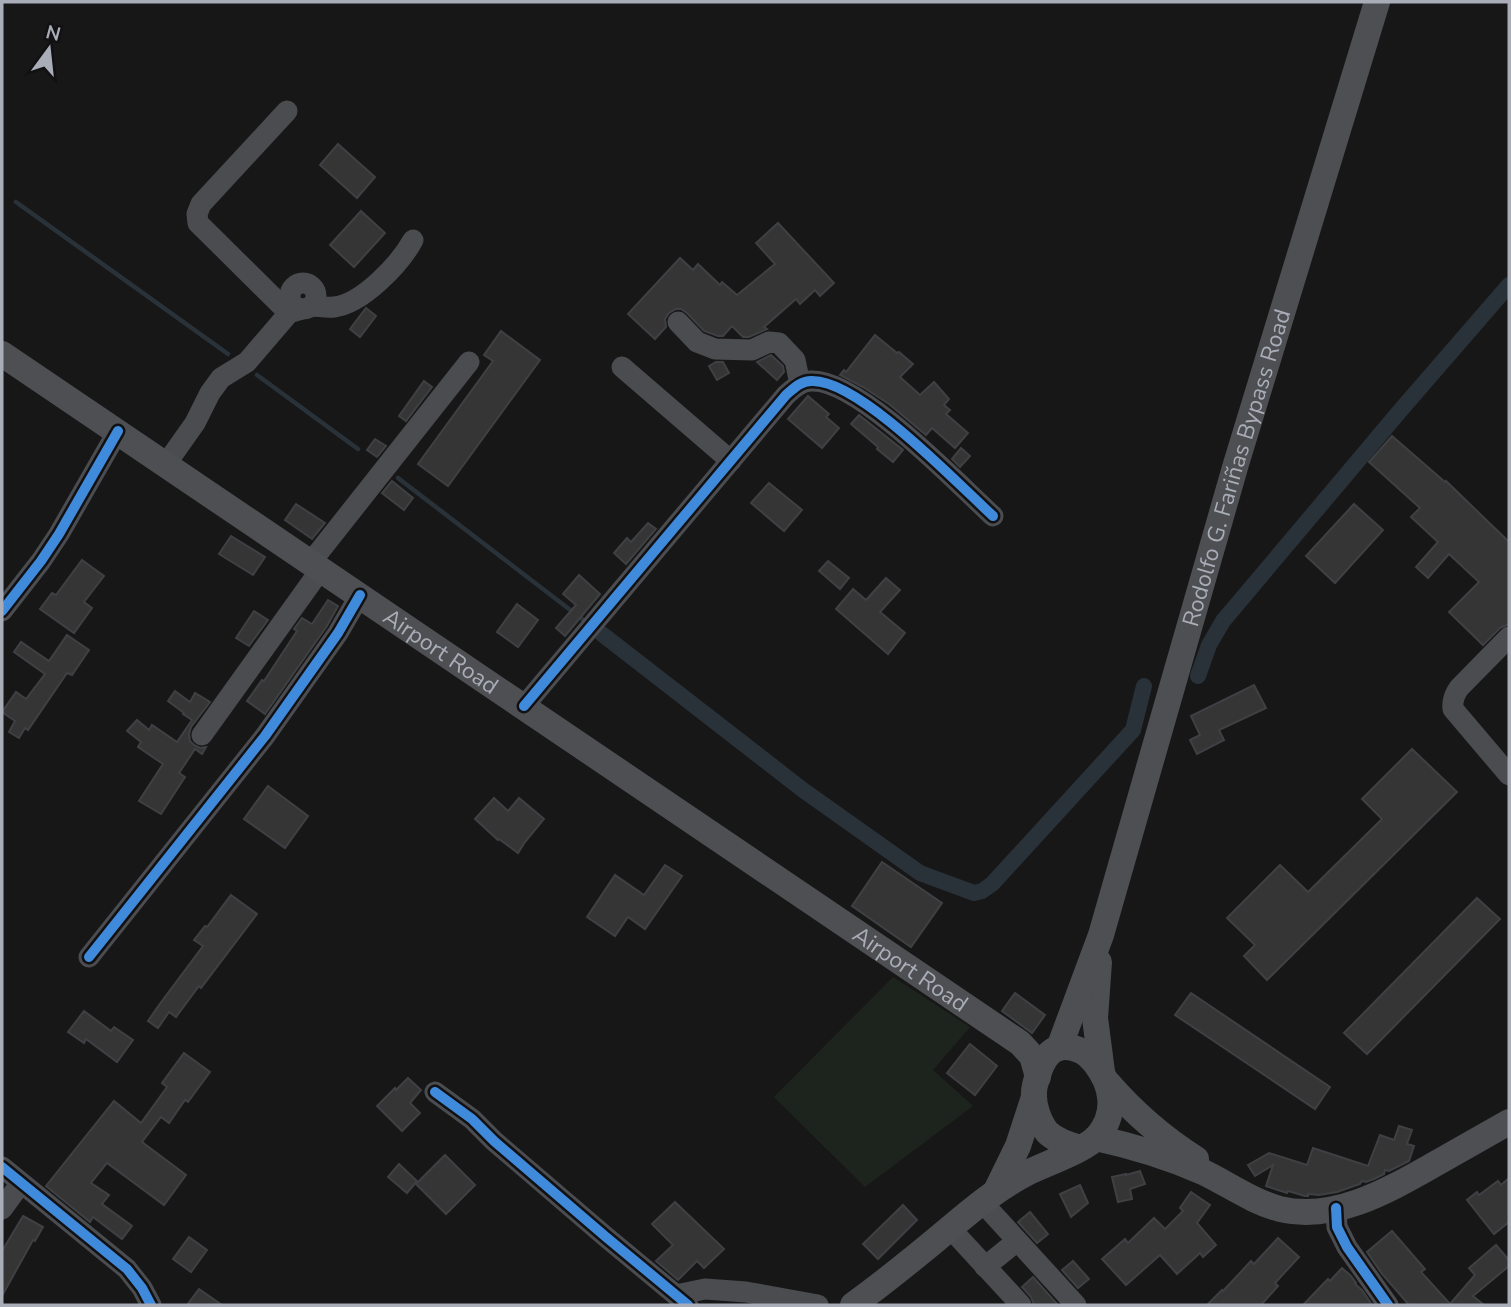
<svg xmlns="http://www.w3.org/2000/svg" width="1511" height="1307" font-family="'Nunito Sans',sans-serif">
	<rect width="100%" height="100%" fill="#171717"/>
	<polygon fill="#1d241e" points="893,977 970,1027 933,1070 973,1106 865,1187 774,1097"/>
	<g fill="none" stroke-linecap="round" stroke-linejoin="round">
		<g stroke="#2a3239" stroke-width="4.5">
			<polyline points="16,202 228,354"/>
			<polyline points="257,375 358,449"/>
			<polyline points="398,478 586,622"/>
		</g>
		<g stroke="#2a3239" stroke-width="16">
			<polyline points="602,634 803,790 920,873 974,893 982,891 992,884 1133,730 1144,686"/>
			<polyline points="1198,676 1209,645 1223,621 1399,412 1509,285"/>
		</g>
	</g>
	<g fill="#353536" stroke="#3f4043" stroke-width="2">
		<polygon points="338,144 375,177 357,198 320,165"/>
		<polygon points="361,211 385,233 354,267 330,245"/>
		<polygon points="778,223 834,283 820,296 815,290 800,304 796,299 764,327 767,329 749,337 743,337 732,326 723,336 718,336 704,331 687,313 681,309 676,309 669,313 665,319 666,327 655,339 628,314 680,258 693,270 698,264 720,285 722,282 737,295 775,264 756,243"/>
		<polygon points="366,308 376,316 360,337 350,329"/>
		<polygon points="501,331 540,360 448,486 418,464 493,361 484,355"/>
		<polygon points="875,335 897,353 899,352 913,364 900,377 920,395 934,382 949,399 944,405 950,410 946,414 968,433 955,448 932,428 926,435 889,404 863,387 840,375 844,370 846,372"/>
		<polygon points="771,355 783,366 784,372 777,380 757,362"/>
		<polygon points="716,362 723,362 729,373 717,380 709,366"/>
		<polygon points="424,381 432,387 406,421 399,416"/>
		<polygon points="808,396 829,414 826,417 839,428 822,448 788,419"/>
		<polygon points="859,415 903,450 893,462 877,449 878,447 851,424"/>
		<polygon points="1392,436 1445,482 1446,481 1509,542 1509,624 1500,628 1483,645 1449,612 1479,582 1449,554 1428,578 1416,567 1438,542 1411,517 1420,508 1369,462"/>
		<polygon points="375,439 386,446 377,457 367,450"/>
		<polygon points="961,448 970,456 960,467 952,459"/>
		<polygon points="392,481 413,498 404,510 382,493"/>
		<polygon points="769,483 802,510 784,531 751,503"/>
		<polygon points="296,504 325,523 312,539 285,520"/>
		<polygon points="1354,504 1383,530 1335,583 1306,556"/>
		<polygon points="648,523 656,529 626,564 614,553 627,538 631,542"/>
		<polygon points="231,536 265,557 253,575 219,554"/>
		<polygon points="82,560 104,576 84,602 92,608 74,633 40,609 52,593 56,595"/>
		<polygon points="828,561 849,578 840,589 819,571"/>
		<polygon points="579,575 600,594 565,636 556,628 576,605 563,594"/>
		<polygon points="886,578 900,590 880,612 905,633 888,654 836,609 853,589 866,600"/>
		<polygon points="328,600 338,606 327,626 265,714 247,701 262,680 264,681 297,631 294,629 302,618 312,624"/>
		<polygon points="517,604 538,620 518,647 497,632"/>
		<polygon points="254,611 268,620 249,646 236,638"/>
		<polygon points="67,635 89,650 72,675 67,673 28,730 25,728 19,738 9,732 15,721 2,712 16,692 26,699 45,674 14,652 21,642 49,661"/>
		<polygon points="1254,685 1266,708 1219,730 1224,740 1197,754 1190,740 1200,735 1191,716"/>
		<polygon points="175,691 190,702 195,693 210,702 191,727 189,734 190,741 194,745 200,748 206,747 202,754 195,749 179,773 185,777 161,814 139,801 163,764 138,747 141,742 127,731 137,720 149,730 152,725 177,742 192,720 183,714 184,713 168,701"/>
		<polygon points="1412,749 1457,792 1267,980 1244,956 1255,945 1227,918 1280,865 1308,892 1382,819 1362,799"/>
		<polygon points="268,786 308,816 285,848 244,819"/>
		<polygon points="494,798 508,811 519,798 544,819 525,842 518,853 499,839 498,840 475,819"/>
		<polygon points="882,862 942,903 911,947 852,906"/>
		<polygon points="665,865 682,876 645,929 628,917 615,936 587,917 615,875 644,895"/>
		<polygon points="231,895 257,914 201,988 199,986 176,1017 169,1012 158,1028 148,1021 159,1005 203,946 194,940 205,926 207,927"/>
		<polygon points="1477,898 1500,919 1367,1054 1344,1033"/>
		<polygon points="1015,993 1045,1015 1032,1033 1002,1011"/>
		<polygon points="1191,993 1330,1087 1315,1109 1175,1015"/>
		<polygon points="84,1011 111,1031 114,1027 133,1040 117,1062 86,1039 84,1043 68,1032"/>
		<polygon points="970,1044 997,1066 975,1095 947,1073"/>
		<polygon points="184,1053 210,1072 188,1102 185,1100 169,1123 161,1117 142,1142 186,1175 164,1205 107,1163 91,1183 109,1195 102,1204 132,1226 122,1239 93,1217 90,1222 46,1186 114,1101 141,1123 167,1087 162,1083"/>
		<polygon points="408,1078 421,1090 410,1103 420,1113 402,1131 377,1106 395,1088 396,1090"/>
		<polygon points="1399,1126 1412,1130 1407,1144 1414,1146 1409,1161 1389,1171 1385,1170 1384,1174 1374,1179 1366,1182 1362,1181 1360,1184 1337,1192 1319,1195 1308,1194 1308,1196 1305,1196 1288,1191 1287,1193 1266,1186 1273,1165 1255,1176 1248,1165 1269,1153 1307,1165 1313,1148 1368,1166 1380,1135 1394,1140"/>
		<polygon points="445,1155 475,1185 446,1214 416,1184"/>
		<polygon points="399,1164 417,1181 407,1193 388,1177"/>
		<polygon points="1140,1171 1145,1184 1130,1189 1132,1199 1118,1202 1112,1177 1126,1174 1126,1175"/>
		<polygon points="1509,1178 1509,1222 1494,1234 1467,1200 1477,1192 1479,1195 1498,1181 1501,1185"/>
		<polygon points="1080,1185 1088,1203 1071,1217 1060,1194"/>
		<polygon points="1191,1192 1210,1205 1197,1223 1216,1245 1203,1257 1200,1253 1177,1274 1160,1255 1126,1285 1102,1259 1125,1239 1128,1243 1154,1218 1165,1229 1183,1211 1180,1208"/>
		<polygon points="675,1202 724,1249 704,1268 697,1261 678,1280 656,1261 673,1245 652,1224"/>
		<polygon points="903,1205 917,1220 878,1259 863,1244"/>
		<polygon points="1030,1212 1048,1234 1037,1243 1018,1222"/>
		<polygon points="23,1216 43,1227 35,1241 33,1240 2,1296 2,1251"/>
		<polygon points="1392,1231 1425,1269 1421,1272 1450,1304 1475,1275 1469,1268 1496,1245 1509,1260 1509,1266 1473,1296 1484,1305 1409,1305 1382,1274 1367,1252"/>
		<polygon points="189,1237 207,1250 191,1272 173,1259"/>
		<polygon points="1278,1238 1299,1257 1275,1283 1278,1286 1261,1305 1207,1305 1222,1290 1223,1291 1251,1261 1254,1264"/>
		<polygon points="1073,1261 1089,1279 1078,1288 1062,1270"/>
		<polygon points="1342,1268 1351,1276 1356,1283 1355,1284 1362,1290 1372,1305 1303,1305 1328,1279 1330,1281"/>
		<polygon points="1033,1277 1058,1305 1034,1305 1031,1297 1022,1287"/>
		<polygon points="199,1289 222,1305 187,1305"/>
	</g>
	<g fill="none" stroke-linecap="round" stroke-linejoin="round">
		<g stroke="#4b4c50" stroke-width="21">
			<polyline points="287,111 201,204 197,214 198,223 289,313"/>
			<circle cx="303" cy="296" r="13"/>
			<path d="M311 306C318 306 327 308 334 307 362 304 400 264 413 240"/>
			<polyline points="678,322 697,342 715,349 752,350 769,342 779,343 795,360 800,384"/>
			<polyline points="622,367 731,461"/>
			<polyline points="166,464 195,423 210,393 221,378 247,362 289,313 302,309"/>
			<polyline points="311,562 469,362"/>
			<polyline points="2,611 41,561 59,534 118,431"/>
			<path d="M1509 637 1459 688C1454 695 1452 701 1453 709L1509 775"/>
			<path d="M524 706 786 395C794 388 802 380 813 381 860 381 957 483 993 516"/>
			<polyline points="202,735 321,569"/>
			<polyline points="89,957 265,736 338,633 360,595"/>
			<polyline points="435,1092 472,1119 494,1141 606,1237 688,1305"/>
			<polyline points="2,1167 127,1269 142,1288 151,1305"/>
			<polyline points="982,1202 1076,1305"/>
			<polyline points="1336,1208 1337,1227 1347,1247 1388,1305"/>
			<polyline points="2,1209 21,1183"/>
			<polyline points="950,1228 1021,1305"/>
			<polyline points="985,1267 1017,1241"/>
			<polyline points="676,1295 705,1289 746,1292 818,1305"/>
		</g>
		<g stroke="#4d4f52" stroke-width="26">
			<path id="s1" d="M2 354 1020 1043 1032 1056 1038 1077"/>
			<polyline points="1099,962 1095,1018 1102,1072"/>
			<path id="s2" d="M1059 1048 1101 935 1236 464 1377 2"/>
			<path d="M1108 1083C1133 1112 1163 1138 1196 1159"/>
			<path d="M1096 1138C1133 1146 1169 1157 1203 1172 1228 1184 1253 1202 1280 1209 1335 1222 1389 1190 1435 1164 1460 1150 1484 1136 1509 1122"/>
			<polyline points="996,1191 1018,1146 1034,1097"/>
			<path d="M853 1305C886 1281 918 1255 949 1229 974 1208 998 1188 1027 1173 1045 1164 1086 1150 1098 1136 1117 1113 1113 1086 1095 1063 1090 1057 1087 1053 1079 1050 1058 1042 1046 1051 1039 1072 1037 1078 1034 1086 1034 1092 1033 1105 1039 1122 1047 1132 1056 1141 1069 1145 1081 1148"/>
		</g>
		<g stroke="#111113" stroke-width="15">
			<g id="cycleway">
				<polyline points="2,611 41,561 59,534 118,431"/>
				<path d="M524 706 786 395C794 388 802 380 813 381 860 381 957 483 993 516"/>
				<polyline points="89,957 265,736 338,633 360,595"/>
				<polyline points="435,1092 472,1119 494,1141 606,1237 688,1305"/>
				<polyline points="2,1167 127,1269 142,1288 151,1305"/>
				<polyline points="1336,1208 1337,1227 1347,1247 1388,1305"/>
			</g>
		</g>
		<use href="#cycleway" stroke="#408adc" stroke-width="10"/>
	</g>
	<g text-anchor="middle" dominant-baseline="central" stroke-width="7" stroke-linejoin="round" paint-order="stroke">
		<g font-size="23" fill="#a8adb8" stroke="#111113">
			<text stroke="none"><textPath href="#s2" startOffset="607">Rodolfo G. Fariñas Bypass Road</textPath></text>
			<text stroke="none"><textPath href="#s1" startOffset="530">Airport Road</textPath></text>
			<text stroke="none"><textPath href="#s1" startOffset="1097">Airport Road</textPath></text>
		</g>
	</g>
	<rect width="1511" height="1307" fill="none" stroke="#a8adb8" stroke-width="7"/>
	<g transform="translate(49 49) rotate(15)" stroke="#111113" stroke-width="5" paint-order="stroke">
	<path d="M0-5L12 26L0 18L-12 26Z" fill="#a8adb8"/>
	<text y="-10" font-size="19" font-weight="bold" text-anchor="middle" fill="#a8adb8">N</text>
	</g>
</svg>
